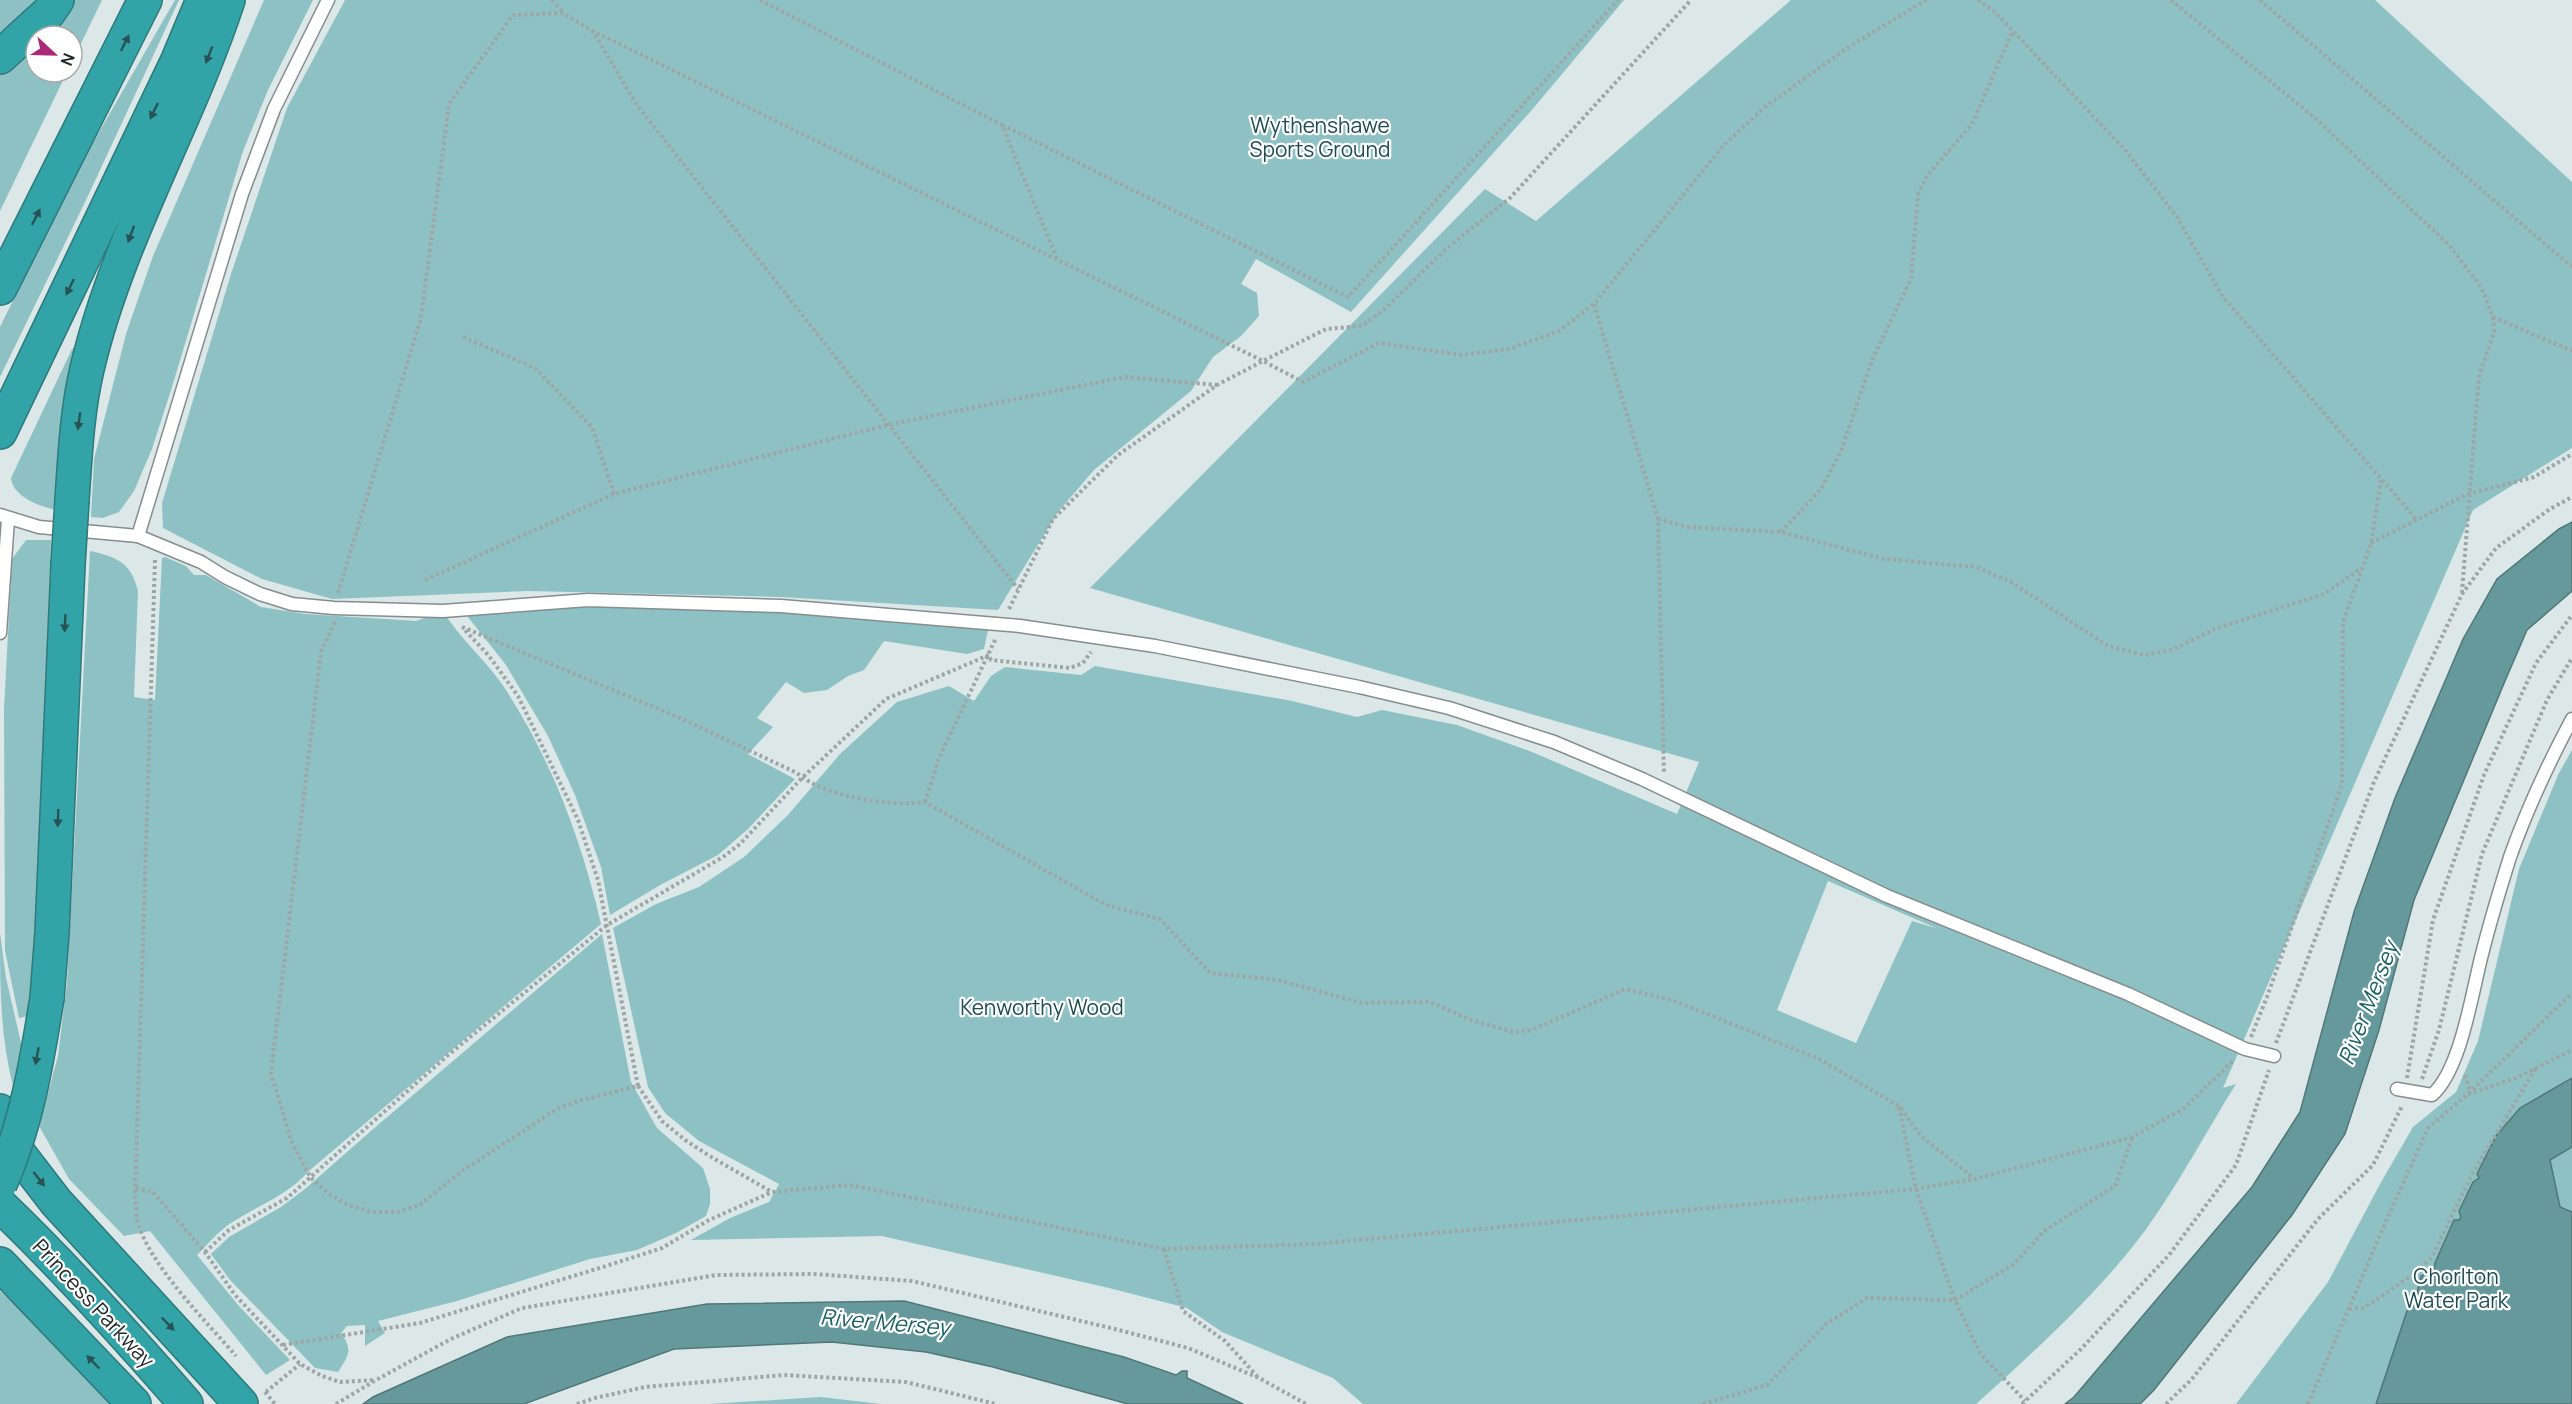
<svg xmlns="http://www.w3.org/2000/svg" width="2572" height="1404" font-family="Manrope,sans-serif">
	<rect width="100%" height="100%" fill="#dce7e7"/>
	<g fill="#8ec1c3" fill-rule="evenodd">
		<polygon points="0,0 35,0 28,12 0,32"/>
		<polygon points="73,0 102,0 72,62 72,36 42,36"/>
		<polygon points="175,0 179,0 87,198 0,377 0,327 75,174"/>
		<polygon points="264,0 313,0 268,90 243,151 172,387 152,449 134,491 119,512 103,518 91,517 94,459 126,334 153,256"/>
		<polygon points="345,0 1624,0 1531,111 1351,312 1256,259 1241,284 1257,293 1259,316 1241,336 1213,357 1191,391 1094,470 1058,512 998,610 781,597 528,591 332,599 262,579 163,528 162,503 231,274 287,108"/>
		<path d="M1791 0H2375L2572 182V448L2473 510 2223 1088 2236 1084C2206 1132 2179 1183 2147 1228 2098 1294 2037 1349 1976 1404H1363L1333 1378 1222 1332 1187 1308 1109 1288 882 1236 691 1240 730 1218 769 1202 779 1184 699 1141 665 1113 648 1087 613 928 656 904 699 887 744 857 788 815 840 754 897 702 949 686 974 701 991 676 1005 667 1081 675 1095 666 1292 701 1357 717 1382 710 1457 725 1532 752 1677 814 1699 762 1090 588 1485 189 1536 221ZM1828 881 1936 928 1912 921 1856 1043 1777 1010Z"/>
		<polygon points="36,41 36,72 67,72 0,211 0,74"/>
		<path d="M75 347 77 350 56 510C39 506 13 497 11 478L72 349Z"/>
		<polygon points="26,540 51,540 36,955 29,1016 19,1018 5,951 4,709 12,559"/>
		<path d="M90 551C117 557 131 562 138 591L134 697 155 700 162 558 165 557 186 566 194 575H206L261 607 306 614 416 621 443 611C460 639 486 660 504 687 551 758 582 841 601 924L310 1170C285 1198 257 1205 228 1225 217 1233 207 1245 197 1255L239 1306 290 1360 266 1375 150 1231 124 1236 69 1179 39 1126 58 1056 67 983Z"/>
		<polygon points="620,604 811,613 988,630 984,649 967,654 884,641 864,670 848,676 827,690 804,693 786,682 757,718 773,727 748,754 795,779 748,829 718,855 662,884 610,915 601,867 575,795 548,736 506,665 464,612"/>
		<polygon points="2572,750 2572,1404 2236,1404 2328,1282 2380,1184 2413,1127 2456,1092 2478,1041 2519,869 2558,775"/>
		<path d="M0 933 6 978 22 1047 13 1086C0 1035 0 985 0 933Z"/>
		<path d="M602 934 631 1082 657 1128 703 1168 710 1189V1204L706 1216 676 1233 637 1250 590 1259 457 1301 378 1321 385 1333 365 1346V1325L347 1326 341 1333C353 1350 349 1355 338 1372L315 1368 230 1280 211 1254 229 1237 281 1207 305 1189 372 1130Z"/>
		<polygon points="0,1291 76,1360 115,1404 0,1404"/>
		<polygon points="821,1397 881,1404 709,1404"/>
	</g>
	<g fill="#65999b" stroke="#517778" stroke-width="1.5">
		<polygon points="2572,522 2572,591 2527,630 2505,681 2414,900 2379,1030 2345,1134 2292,1215 2154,1390 2140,1404 2065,1404 2074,1397 2252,1187 2300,1112 2354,912 2395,798 2463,639 2497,579 2559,529"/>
		<polygon points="2572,1078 2572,1147 2550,1160 2560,1207 2572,1212 2572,1404 2376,1404 2407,1311 2411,1303 2415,1301 2421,1276 2434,1271 2435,1263 2454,1220 2459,1220 2461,1217 2459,1211 2473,1182 2479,1178 2477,1174 2496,1136 2520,1108"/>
		<polygon points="904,1301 1124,1357 1176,1375 1182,1371 1187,1371 1187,1378 1243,1404 1128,1404 993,1367 926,1352 832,1342 674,1349 524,1404 363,1404 373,1397 507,1337 707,1304"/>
	</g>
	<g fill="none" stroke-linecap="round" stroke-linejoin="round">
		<g stroke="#848e8e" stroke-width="15">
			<g id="lane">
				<polyline points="0,515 39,527 138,536 201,562 225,577 260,594 292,604 334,608 443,611 588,600 781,606 1020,626 1155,646 1359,687 1449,708 1554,742 1642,779 1887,896 2128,994 2245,1049 2274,1056"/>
				<polyline points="138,536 242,194 274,109 328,0"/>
				<polyline points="0,633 8,519"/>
				<path d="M2397 1089 2432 1095C2461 1070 2472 992 2482 954 2490 922 2500 889 2510 857 2527 809 2548 764 2572 719"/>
			</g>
		</g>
		<g stroke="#2d797b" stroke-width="36">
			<g id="highway">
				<polyline points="0,57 48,13 57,0"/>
				<polyline points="0,288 145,0"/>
				<polyline points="0,432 178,60 203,0"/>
				<path d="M72 500C75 457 77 411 87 369 117 240 187 125 228 0"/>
				<polyline points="47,998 52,933 68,565"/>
				<polyline points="0,1111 13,1146 56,1202 241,1404"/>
				<path d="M0 1205C66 1268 126 1335 186 1404"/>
				<polyline points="0,1264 134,1404"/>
			</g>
		</g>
		<g stroke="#9da6a6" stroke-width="4" stroke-dasharray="3 3" stroke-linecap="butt">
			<polyline points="552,0 563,12"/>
			<polyline points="760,0 1002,125 1057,259"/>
			<polyline points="1978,0 1995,12 2126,151 2177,217 2223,297 2417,520"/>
			<polyline points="2171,0 2315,118 2449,245 2481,287 2493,317 2494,332 2479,376 2462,592"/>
			<polyline points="2260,0 2572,267"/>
			<polyline points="592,30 637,105 1018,589"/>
			<polyline points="1002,125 1348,297 1618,0"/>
			<polyline points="1594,304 1658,519 1664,774"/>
			<polyline points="2493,317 2572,351"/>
			<polyline points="463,337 535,368 592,427 614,494"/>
			<polyline points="1658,519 1688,527 1781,532 1884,559 1976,567 2011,582 2108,646 2145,655 2174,649 2217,628 2324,594 2360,569"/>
			<polyline points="1781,532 1821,489 1841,451 1872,360 1911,279 1918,194 1927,176 1972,124 2013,30"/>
			<polyline points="2371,543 2468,494 2534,477 2572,454"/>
			<path d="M155 560 135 1197C136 1204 136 1213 137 1220 149 1265 206 1321 236 1356"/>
			<polyline points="425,580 614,494 887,425 1125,377 1217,385"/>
			<polyline points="338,593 421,318 449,104 513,15 563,13 591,30 1263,361 1326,329 1362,326 1386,308 1447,248 1510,198 1691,0"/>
			<polyline points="1009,609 1053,519 1118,455 1217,385 1263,361 1303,382 1379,343 1461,355 1509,349 1559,331 1594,304 1724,145 1765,107 1847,48 1926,0"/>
			<polyline points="335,622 321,652 271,1073 292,1143 311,1178 328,1193 346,1204 371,1212 397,1212 420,1205 462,1171 557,1109 578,1101 638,1086 598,880 578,820 518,696 489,656 464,629"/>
			<path d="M462 627 680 718 797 773C824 797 891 807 925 802L1106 905 1160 919 1210 973 1278 980 1362 1003 1430 1002 1471 1020 1513 1032 1532 1030 1625 989 1672 1000 1819 1059 1899 1106 1922 1137 1975 1179 2132 1137 2183 1109 2234 1060"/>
			<polyline points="925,802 939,758 996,638"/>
			<polyline points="2251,1037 2267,997 2342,785 2343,622 2371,544 2381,480"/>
			<polyline points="2276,1043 2374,782 2462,594 2496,548 2550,509 2572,497"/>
			<polyline points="2465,1075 2469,1087 2468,1093"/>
			<polyline points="2407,1078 2433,920 2484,775 2536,663 2572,615"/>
			<polyline points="2422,1079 2439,1030 2482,854 2547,700 2572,658"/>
			<polyline points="638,1086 662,1121 685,1140 713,1158 772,1192 850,1185 1164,1249 1315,1244 1916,1189 1974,1179"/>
			<polyline points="2468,1094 2516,1078 2572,1050"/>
			<polyline points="1899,1107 1916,1189 1955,1300 1980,1353 2025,1401"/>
			<polyline points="136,1188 153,1192 205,1252 235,1295 300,1364 322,1376 340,1382 375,1380"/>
			<polyline points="1164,1249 1183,1311 1225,1341 1257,1376"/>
			<polyline points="205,1252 229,1230 287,1198 447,1056 607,925 723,857 740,844 802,778 886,699 989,655 991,660 1070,668 1083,663 1091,652"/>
			<polyline points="2349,1309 2363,1308 2376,1300 2412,1275 2432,1257 2472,1174 2536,1068"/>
			<polyline points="283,1345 420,1323 606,1266 662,1248 709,1220 772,1192"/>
			<polyline points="265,1392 275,1404"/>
			<polyline points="266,1392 300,1364"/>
			<polyline points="336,1404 376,1380 451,1339 522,1308 716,1275 814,1274 912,1281 1115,1329 1188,1348 1259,1378 1306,1404"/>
			<polyline points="577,1404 595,1398 645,1387 784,1375 906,1382 996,1404"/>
			<polyline points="1703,1404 1767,1385 1826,1324 1867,1298 1955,1300 2014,1264 2044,1231 2115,1186 2132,1138"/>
			<polyline points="2022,1404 2081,1349 2169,1255 2236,1165 2269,1070"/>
			<polyline points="2166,1404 2192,1379 2318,1219 2373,1165 2402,1106"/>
			<polyline points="2308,1404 2383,1228 2428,1128 2468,1094 2572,993"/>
		</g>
		<use href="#lane" stroke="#fff" stroke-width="12"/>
		<use href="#highway" stroke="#32a4a8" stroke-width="33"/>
		<g stroke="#2d797b" stroke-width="36" stroke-linecap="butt">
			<g id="highway-bridge">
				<polyline points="68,565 72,500"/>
				<path d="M0 1184C26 1126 37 1061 47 998"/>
			</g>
		</g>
		<use href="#highway-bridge" stroke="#32a4a8" stroke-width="33"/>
	</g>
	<defs><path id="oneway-solid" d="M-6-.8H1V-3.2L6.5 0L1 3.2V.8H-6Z" transform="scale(1.5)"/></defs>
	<g fill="#285355">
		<use href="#oneway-solid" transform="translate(125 43) rotate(-63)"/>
		<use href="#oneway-solid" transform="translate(209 55) rotate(111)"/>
		<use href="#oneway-solid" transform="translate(154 111) rotate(116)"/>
		<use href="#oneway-solid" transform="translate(36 217) rotate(-63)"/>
		<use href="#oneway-solid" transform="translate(131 234) rotate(110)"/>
		<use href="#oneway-solid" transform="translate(70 287) rotate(116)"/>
		<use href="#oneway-solid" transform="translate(79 421) rotate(98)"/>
		<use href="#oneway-solid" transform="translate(65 623) rotate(93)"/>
		<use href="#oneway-solid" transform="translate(58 818) rotate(92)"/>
		<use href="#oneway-solid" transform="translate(37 1056) rotate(101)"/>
		<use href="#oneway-solid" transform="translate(39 1179) rotate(52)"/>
		<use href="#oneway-solid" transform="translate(168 1324) rotate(46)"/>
		<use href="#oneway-solid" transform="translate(93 1362) rotate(-134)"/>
	</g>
	<g text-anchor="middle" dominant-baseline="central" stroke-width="4.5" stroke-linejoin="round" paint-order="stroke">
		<g font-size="21" fill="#1e4d4f" stroke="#fff">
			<text x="1320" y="125">Wythenshawe<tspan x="1320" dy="24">Sports Ground</tspan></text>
			<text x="1042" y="1007">Kenworthy Wood</text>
			<text x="2456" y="1276">Chorlton<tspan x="2456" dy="24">Water Park</tspan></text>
		</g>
		<g font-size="21" fill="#232828" stroke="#fff">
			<text transform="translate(94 1303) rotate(47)">Princess Parkway</text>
		</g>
		<g font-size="22" font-style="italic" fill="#1a6264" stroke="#fff">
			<text transform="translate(2368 1003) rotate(-69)">River Mersey</text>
			<text transform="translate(885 1322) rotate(5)">River Mersey</text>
		</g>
	</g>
	<g transform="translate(54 54) rotate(112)"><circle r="28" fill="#ffffff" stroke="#a7a9a9" stroke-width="1.5"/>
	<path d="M0-4.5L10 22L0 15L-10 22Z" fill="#ab2a78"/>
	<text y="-9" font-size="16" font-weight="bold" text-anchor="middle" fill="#232828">N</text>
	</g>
</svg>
